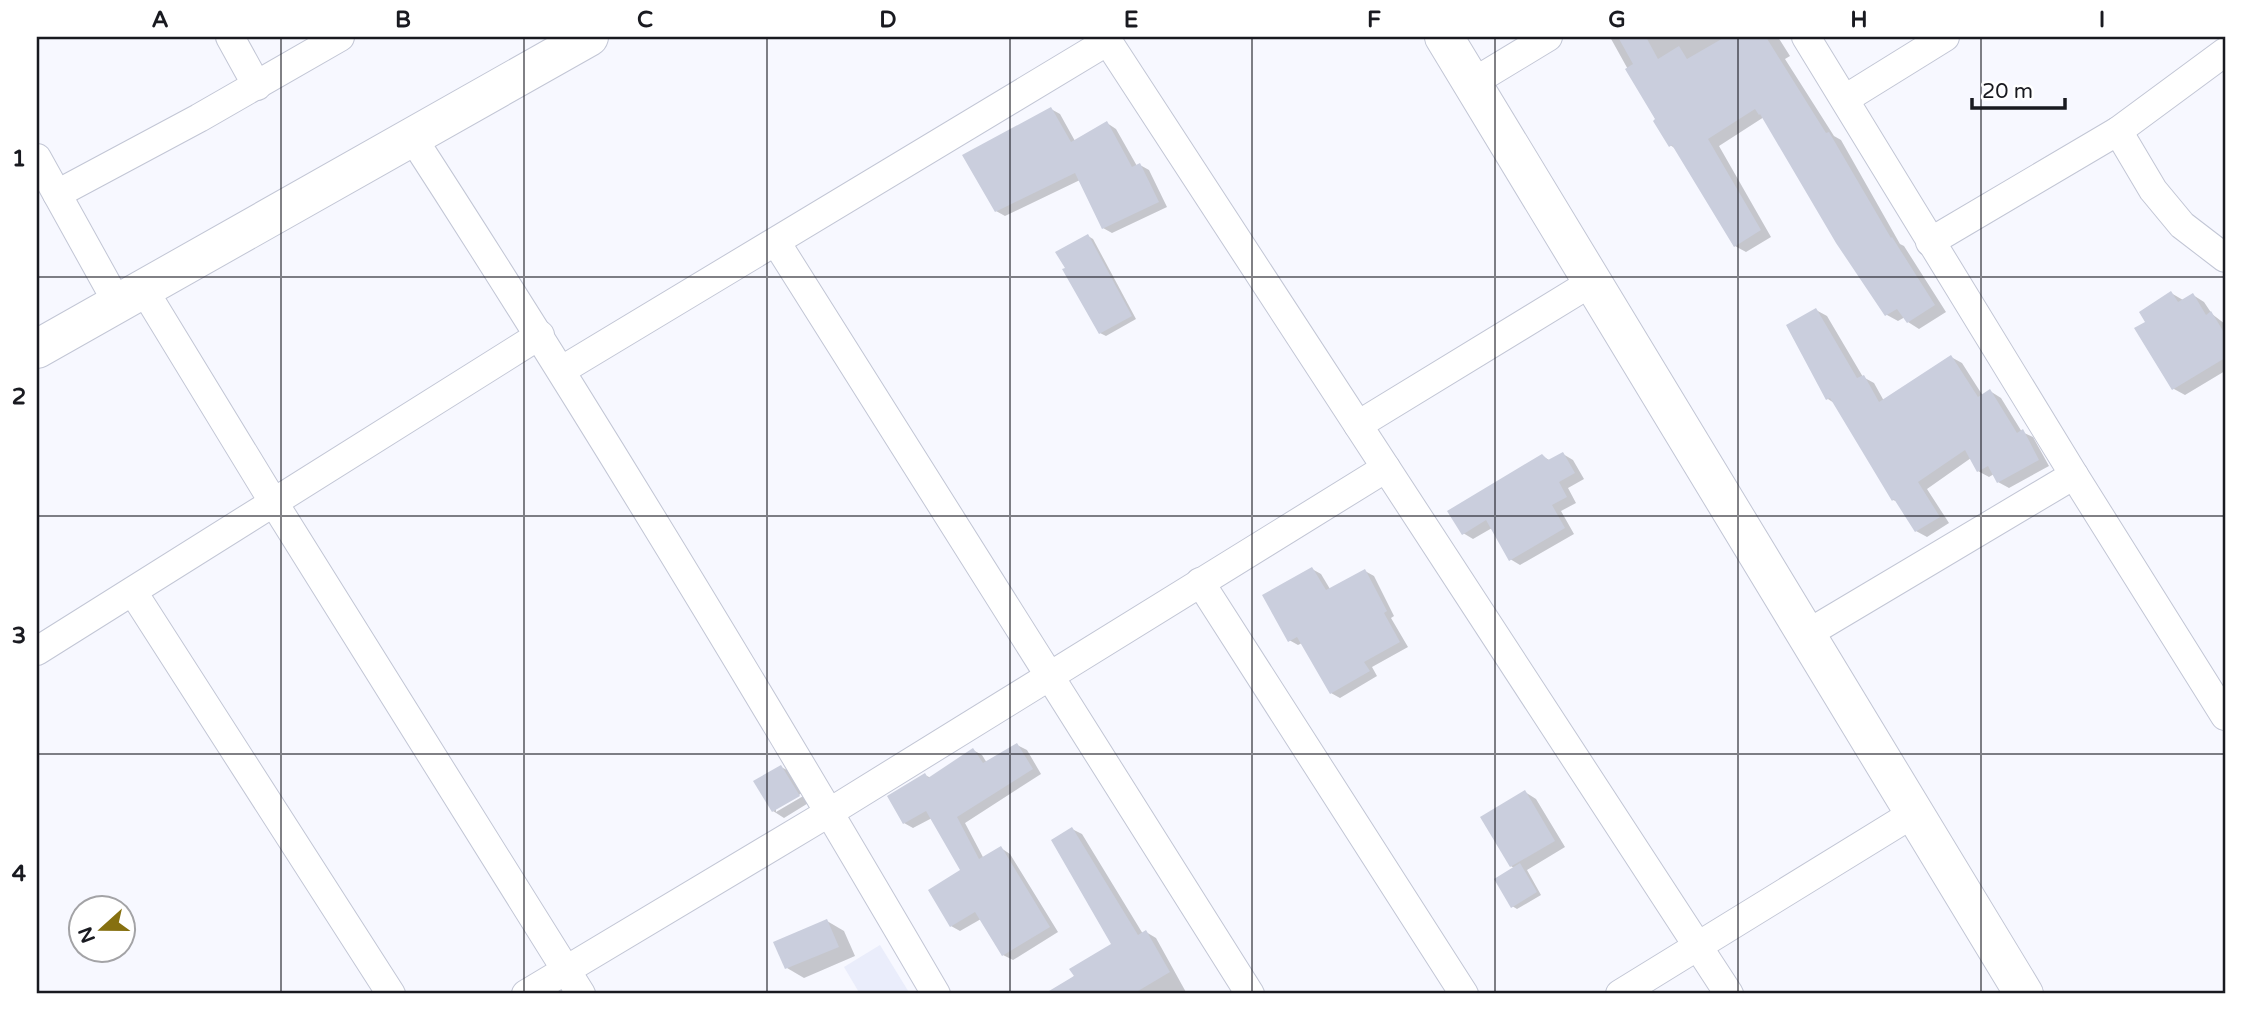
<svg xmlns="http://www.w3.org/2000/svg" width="2262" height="1031" font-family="'Varela Round',sans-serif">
	<rect width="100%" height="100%" fill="#f7f8ff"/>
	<polygon fill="#eaedfb" points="880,945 910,994 860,994 844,967"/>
	<g fill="#0003">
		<polygon points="1610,37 1778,37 1790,56 1785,59 1834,136 1841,140 1900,244 1904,246 1946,312 1919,329 1908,322 1905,317 1898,321 1887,315 1764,117 1719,146 1771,237 1746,252 1735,246 1676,149 1670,145"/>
		<polygon points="1051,109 1060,114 1075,141 1107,123 1116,129 1137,166 1140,165 1149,170 1167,207 1112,233 1103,228 1080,180 1005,216 996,211"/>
		<polygon points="1088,236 1093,239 1136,319 1106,336 1100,333"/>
		<polygon points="2171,293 2183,300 2193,295 2204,302 2212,314 2225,324 2225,371 2185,395 2174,389 2147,322"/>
		<polygon points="1816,310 1827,316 1863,377 1874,383 1884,401 1951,357 1962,363 1983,396 1990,391 2001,398 2022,432 2033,437 2049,466 2009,488 1998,482 1994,474 1989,477 1978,471 1971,458 1927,489 1949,523 1927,537 1916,531 1898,502 1893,500 1834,403 1828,399"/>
		<polygon points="1563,454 1573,460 1584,479 1568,488 1576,503 1561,511 1574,534 1520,565 1510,559 1492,528 1473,539 1463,533 1542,456 1551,461"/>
		<polygon points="1312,569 1321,574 1330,589 1365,571 1374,576 1394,616 1391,618 1408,647 1372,667 1377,676 1340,698 1331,693 1302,643 1298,645 1289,640"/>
		<polygon points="1017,745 1027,750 1041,774 965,823 984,859 1001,848 1010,854 1058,932 1013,960 1003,955 981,919 960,931 951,926 963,871 932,818 913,828 904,823 925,775 931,778 973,750 982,755 987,763"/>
		<polygon points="781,767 793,773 804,792 776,808 776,812 805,795 810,802 784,818 773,811"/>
		<polygon points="1525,792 1536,799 1565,847 1527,870 1541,895 1517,909 1512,906 1515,869 1511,866"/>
		<polygon points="1072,829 1082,834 1143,934 1146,932 1156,938 1187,994 1076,994 1068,981 1113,945"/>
		<polygon points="827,921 844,931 855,956 804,978 787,968"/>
	</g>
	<g fill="#cacedd">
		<polygon points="1618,37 1646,37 1658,59 1679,46 1687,59 1725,37 1766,37 1826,133 1829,132 1891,238 1892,237 1935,305 1907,323 1897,309 1885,316 1836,243 1760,114 1759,115 1755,109 1708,139 1761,230 1734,247 1672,145 1669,147 1653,121 1655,119 1625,69 1633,64"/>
		<polygon points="1051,107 1071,142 1107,121 1132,167 1140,163 1159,202 1102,229 1075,173 995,212 962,155"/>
		<polygon points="1088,234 1132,316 1099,334 1062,269 1065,268 1055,252"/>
		<polygon points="2171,291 2178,302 2193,293 2206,315 2211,311 2225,334 2225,358 2172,390 2134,328 2145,322 2139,312"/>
		<polygon points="1816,308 1857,378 1864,375 1879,402 1951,355 1978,397 1990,389 2017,433 2023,429 2039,460 1997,483 1988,466 1977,472 1965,450 1918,482 1940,517 1915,532 1894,499 1892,501 1830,398 1826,400 1786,325"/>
		<polygon points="1563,452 1575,473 1559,482 1567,497 1552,505 1565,528 1509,561 1486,520 1462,535 1447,511 1542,454 1548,460"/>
		<polygon points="1312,567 1326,590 1365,569 1387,611 1384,613 1400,642 1364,662 1370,671 1330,694 1297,637 1288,642 1262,595"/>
		<polygon points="1017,743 1033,769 957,817 979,859 1001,846 1050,927 1002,956 975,912 950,927 928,890 960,870 926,811 903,824 887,796 925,773 928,778 973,748 983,763"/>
		<polygon points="781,765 800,796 772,812 753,781"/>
		<polygon points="1525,790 1555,841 1510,867 1480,817"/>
		<polygon points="1072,827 1138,935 1146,930 1170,972 1133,994 1044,994 1074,976 1069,969 1111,944 1051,840"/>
		<polygon points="1520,863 1537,892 1511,908 1494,879"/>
		<polygon points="827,919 839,947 785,969 773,942"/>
	</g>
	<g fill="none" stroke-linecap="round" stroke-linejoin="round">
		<g stroke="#c2c6d5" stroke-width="30">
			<g id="street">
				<polyline points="230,37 257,86"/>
				<polyline points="1105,37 1729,994"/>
				<polyline points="1806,37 2074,475 2225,716"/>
				<polyline points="1472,83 1548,37"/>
				<polyline points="1845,99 1945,37"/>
				<polyline points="2118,131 2153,190 2182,225 2225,258"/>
				<path d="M412 137C594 418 767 705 936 994"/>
				<polyline points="37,158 118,304"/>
				<polyline points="57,194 199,118 340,37"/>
				<polyline points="776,242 1250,994"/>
				<polyline points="1930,242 2118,131 2225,52"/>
				<polyline points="144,290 274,503 581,994"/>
				<polyline points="562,370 1108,41"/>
				<polyline points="1358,425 1592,282"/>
				<polyline points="1200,582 1464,994"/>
				<polyline points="133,592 391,994"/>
				<polyline points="1807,634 2074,475"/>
				<polyline points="37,651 540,335"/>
				<polyline points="526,994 830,812 1386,468"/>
				<polyline points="1620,994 1914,813"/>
			</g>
		</g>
		<g stroke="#c2c6d5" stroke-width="40">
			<g id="secondary">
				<polyline points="1444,37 2024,994"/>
				<polyline points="37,349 589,37"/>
			</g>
		</g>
		<use href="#street" stroke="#fff" stroke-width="28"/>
		<use href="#secondary" stroke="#fff" stroke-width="38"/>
	</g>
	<path fill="none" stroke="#191a20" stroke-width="2" stroke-opacity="0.55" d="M281 37V994M524 37V994M767 37V994M1010 37V994M1252 37V994M1495 37V994M1738 37V994M1981 37V994M37 277H2225M37 516H2225M37 754H2225"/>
	<rect width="2262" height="1031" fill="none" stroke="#ffffff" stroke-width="77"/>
	<g transform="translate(102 929) rotate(249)"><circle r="33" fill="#ffffff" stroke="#a3a3a6" stroke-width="2"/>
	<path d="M0-5L12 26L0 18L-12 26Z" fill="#867010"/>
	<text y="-10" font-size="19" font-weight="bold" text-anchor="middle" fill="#191a20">N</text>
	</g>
	<path d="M1972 98v10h93v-10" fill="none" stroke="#191a20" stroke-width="3.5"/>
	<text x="1982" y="98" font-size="21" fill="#191a20" stroke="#ffffff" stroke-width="5" paint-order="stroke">20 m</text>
	<rect x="38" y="38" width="2186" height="954" fill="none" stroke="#191a20" stroke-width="2.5"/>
	<g font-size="23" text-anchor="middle" font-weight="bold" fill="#191a20">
		<text x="160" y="27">A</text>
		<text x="403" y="27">B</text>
		<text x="645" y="27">C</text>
		<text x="888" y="27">D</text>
		<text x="1131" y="27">E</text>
		<text x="1374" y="27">F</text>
		<text x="1617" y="27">G</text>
		<text x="1859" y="27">H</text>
		<text x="2102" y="27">I</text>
		<text x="19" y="166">1</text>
		<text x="19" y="404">2</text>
		<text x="19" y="643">3</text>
		<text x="19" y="881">4</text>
	</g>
</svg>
